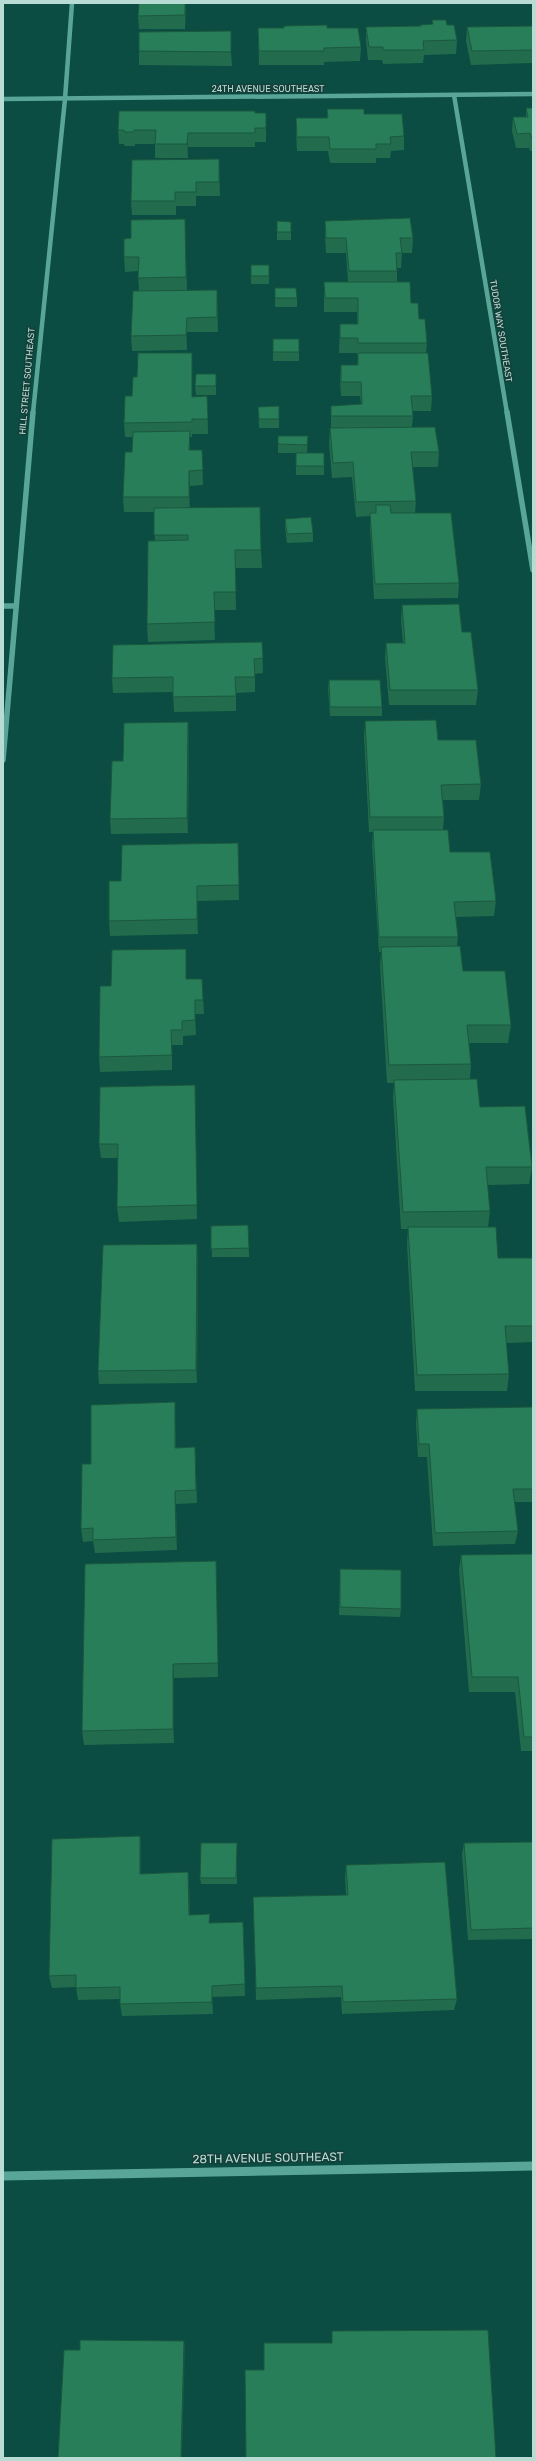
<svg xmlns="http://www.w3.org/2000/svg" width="536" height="2461" font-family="Rubik,sans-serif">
	<rect width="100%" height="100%" fill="#0b4c43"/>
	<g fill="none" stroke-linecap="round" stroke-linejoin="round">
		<g stroke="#59a698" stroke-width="4.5">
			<polyline points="454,95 507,413"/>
			<polyline points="3,99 533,94"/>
			<polyline points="33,413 65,99 72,3"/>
		</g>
		<g stroke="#59a698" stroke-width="5.5">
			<polyline points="507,412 533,570"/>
			<polyline points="3,606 15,606"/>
			<polyline points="3,760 33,412"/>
		</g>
		<polyline stroke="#59a698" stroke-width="9" points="3,2176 533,2166"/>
	</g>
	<g fill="#226c4d">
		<polygon points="139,3 186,3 185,29 139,29 138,16"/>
		<polygon points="432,20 447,25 457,40 456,54 424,55 423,63 383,64 382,60 368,60 366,41 366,27 420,26 432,24"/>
		<polygon points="533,26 533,63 471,65 466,41 467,27"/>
		<polygon points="258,28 327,28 361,47 360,61 324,62 324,65 259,65"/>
		<polygon points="139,51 231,52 232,66 139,65"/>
		<polygon points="526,108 533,108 533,151 530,151 529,148 516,148 512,131 513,117 526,117"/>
		<polygon points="327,109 364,114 404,136 404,150 391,151 390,158 376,158 376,163 330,163 328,151 297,151 296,132 296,118 327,118"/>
		<polygon points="255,113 266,113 266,142 255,142 255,147 188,147 188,158 155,158 155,144 135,144 135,146 125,146 124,144 119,144 118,130"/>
		<polygon points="219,159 220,196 196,196 196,206 176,206 176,215 132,215 131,201"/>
		<polygon points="185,219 187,291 217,290 218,332 187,332 187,350 132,351 131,336 139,291 138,271 125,272 124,257 131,238"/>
		<polygon points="277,221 291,222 291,240 277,240"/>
		<polygon points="325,221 413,238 412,253 402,253 401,268 397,268 397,282 411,303 419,319 427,343 426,353 432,396 431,411 413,411 413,416 412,427 439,452 438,467 412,467 416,501 415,513 459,583 458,598 374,599 370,528 370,516 356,517 352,477 332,478 329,443 330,428 331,428 331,406 361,404 360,396 341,396 340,380 341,365 357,365 358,358 357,353 339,353 340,324 357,324 357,312 324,312 324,282 348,282 346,253 326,253 325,235"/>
		<rect x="251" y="265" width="18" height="19"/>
		<polygon points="275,288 297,298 297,307 275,307"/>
		<rect x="273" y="339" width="26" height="22"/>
		<polygon points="192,353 192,397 207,396 208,434 192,434 192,437 190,437 190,450 202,450 203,485 190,486 190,508 261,550 262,568 235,568 236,610 214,610 215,640 148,642 147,624 155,541 154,512 124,512 123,497 132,452 132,437 125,437 124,423 137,377"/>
		<polygon points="216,374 216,395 196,395 195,386"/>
		<polygon points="258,407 279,419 279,428 259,428"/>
		<polygon points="308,436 307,453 324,466 324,475 296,475 296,453 278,453 278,444"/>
		<polygon points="285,519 313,533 313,542 287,543 285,528"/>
		<polygon points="402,605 478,690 476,705 389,705 385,658 386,643 403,643 401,620"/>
		<polygon points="262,642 263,673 255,674 255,692 236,693 236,711 174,712 173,692 113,693 112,678"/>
		<polygon points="329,680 382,707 382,716 330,716 328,689"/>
		<polygon points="365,721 438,740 481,784 479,800 443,800 444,817 443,830 450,852 496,901 494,916 456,917 458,937 457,946 463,971 511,1025 508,1043 469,1043 471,1064 470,1079 480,1107 532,1167 529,1184 487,1185 490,1211 488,1227 498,1258 533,1258 533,1342 506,1343 509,1374 507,1391 415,1391 407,1244 408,1229 401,1229 393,1097 394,1083 387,1083 380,965 381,952 379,952 372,845 373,832 369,832 364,736"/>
		<polygon points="188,722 189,737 188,833 111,834 110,819 123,761"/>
		<polygon points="238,843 239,900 197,901 198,934 110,936 109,921 121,881"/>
		<polygon points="186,949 186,979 202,979 204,1014 195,1014 196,1035 183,1036 183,1045 172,1045 172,1070 100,1072 99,1057 111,986"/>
		<polygon points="195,1099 197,1219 119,1222 117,1207 118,1158 101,1158 99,1144"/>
		<polygon points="248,1225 249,1257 212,1257 211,1226"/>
		<polygon points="198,1258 197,1383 99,1384 98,1371"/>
		<polygon points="533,1407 533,1502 514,1502 518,1531 515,1544 433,1546 427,1457 418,1457 416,1423 417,1409"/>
		<polygon points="175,1416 176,1448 195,1447 197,1503 176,1504 177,1550 95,1553 93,1541 83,1542 81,1529 91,1464"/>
		<polygon points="533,1554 533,1751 521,1751 515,1692 469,1692 459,1570 461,1555"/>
		<polygon points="216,1561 218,1677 174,1678 174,1743 84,1745 82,1731"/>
		<polygon points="340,1576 401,1609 400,1617 339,1615"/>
		<polygon points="140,1836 141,1849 141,1874 188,1872 189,1884 190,1915 210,1923 243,1922 245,1996 212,1997 213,2014 122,2016 120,2004 120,1999 78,2000 76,1987 52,1988 49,1976"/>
		<polygon points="533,1842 533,1939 468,1940 462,1854 464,1843"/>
		<polygon points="237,1843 237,1884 201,1884 200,1878"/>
		<polygon points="346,1865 457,1999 454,2010 342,2014 341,1997 256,2000 253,1897 346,1895 345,1878"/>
	</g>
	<g fill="#1b583e">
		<polygon points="185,3 186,3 185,29"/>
		<polygon points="188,133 188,158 187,144"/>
		<polygon points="187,318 187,350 186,335"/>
		<polygon points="189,471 190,486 190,512 189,497"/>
		<polygon points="188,722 189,737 188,833 187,818"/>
		<polygon points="197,886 197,901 198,934 197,919"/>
		<polygon points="195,1085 195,1099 197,1219 197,1205"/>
		<polygon points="197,1244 198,1258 197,1383 196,1370"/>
		<polygon points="175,1402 175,1416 176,1461 175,1448"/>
		<polygon points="175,1491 176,1504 177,1550 176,1537"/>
		<polygon points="173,1664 174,1678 174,1743 173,1729"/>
		<polygon points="140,1836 141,1849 141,1887 140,1874"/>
		<polygon points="188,1872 189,1884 190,1928 189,1915"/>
		<polygon points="184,2341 185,2348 182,2458 181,2458"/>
	</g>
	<g fill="#277e59" stroke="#1b583e">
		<polygon points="139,3 185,3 185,15 138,16"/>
		<polygon points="432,20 446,20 447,25 454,25 457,40 423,41 424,50 383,50 383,47 369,47 366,27 421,26 420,25 433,24"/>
		<polygon points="327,25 327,28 358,28 361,47 324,48 324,51 259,51 258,28 284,28 284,26"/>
		<polygon points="533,26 533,50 472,51 467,27"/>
		<polygon points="231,31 231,52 139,51 139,32"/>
		<polygon points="526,108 533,108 533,137 531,137 530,133 517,134 513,117 528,117"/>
		<polygon points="327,109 364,109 364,114 402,114 404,136 390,137 391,144 376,144 376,149 330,149 329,137 297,137 296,118 328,118"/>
		<polygon points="119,111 255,111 255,113 266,113 266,128 255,128 255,133 188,133 187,144 155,144 156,130 134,130 134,132 124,132 124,130 118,130"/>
		<polygon points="219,159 219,182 196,182 196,192 175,192 175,201 131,201 132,160"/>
		<polygon points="410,218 413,238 400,238 402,253 396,253 397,271 349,271 346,238 326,238 325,221"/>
		<polygon points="185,219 186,277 138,278 139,257 124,257 124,239 131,238 131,220"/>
		<polygon points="277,221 291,222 291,232 277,232"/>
		<rect x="251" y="265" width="18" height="11"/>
		<polygon points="324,282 410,282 411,303 418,303 419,319 425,319 427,343 358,343 358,338 340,338 340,324 358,324 358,298 325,298"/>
		<polygon points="275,288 296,288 297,298 275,298"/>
		<polygon points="217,290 217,317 187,318 186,335 131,336 133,291"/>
		<rect x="273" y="339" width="26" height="13"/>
		<polygon points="138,353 192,353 192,397 207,396 208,419 192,419 192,422 124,423 125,396 132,396 133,377 137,377"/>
		<polygon points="358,353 428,353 432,396 411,396 413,416 331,416 331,406 362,404 361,382 341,382 341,365 358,365"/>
		<polygon points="196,374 216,374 216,386 195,386"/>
		<polygon points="279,406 279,419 259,419 258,407"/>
		<polygon points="435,427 439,452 411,452 416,501 356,502 353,462 333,463 330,428"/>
		<polygon points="190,431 189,450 202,450 203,470 189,471 189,497 123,497 125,452 132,452 133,432"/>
		<polygon points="278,436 308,436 307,445 278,444"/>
		<rect x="296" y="453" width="28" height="13"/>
		<polygon points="376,505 390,505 391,513 451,513 459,583 375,584 370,513 376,513"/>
		<polygon points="260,507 261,550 235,550 236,592 214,592 215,622 147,624 148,541 188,540 188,535 154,535 154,508"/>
		<polygon points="311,517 313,533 287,534 285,519"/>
		<polygon points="459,604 462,632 471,632 478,690 390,690 386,643 405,643 402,605"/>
		<polygon points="262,642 263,658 254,659 255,677 235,677 236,696 173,697 173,677 112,678 113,645"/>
		<polygon points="329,680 380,680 382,707 330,707"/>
		<polygon points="436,720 438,740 476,740 481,784 441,785 444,817 370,817 365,721"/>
		<polygon points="188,722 187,818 110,819 112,761 123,761 124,723"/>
		<polygon points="373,830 448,830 450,852 490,852 496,901 454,902 458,937 379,937"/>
		<polygon points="238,843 239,885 197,886 197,919 109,921 109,881 121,881 122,845"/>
		<polygon points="460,946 463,971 505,971 511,1025 467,1025 471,1064 389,1065 381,947"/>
		<polygon points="186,949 186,979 202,979 203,1000 195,1000 195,1020 182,1021 182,1030 171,1030 172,1055 99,1057 100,986 111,986 112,950"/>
		<polygon points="477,1079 480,1107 525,1106 532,1167 486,1167 490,1211 403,1212 394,1080"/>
		<polygon points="195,1085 197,1205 117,1207 118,1144 99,1144 100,1087"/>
		<polygon points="248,1225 249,1248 211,1249 211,1226"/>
		<polygon points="408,1227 496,1227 498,1258 533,1258 533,1326 505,1326 509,1374 417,1375"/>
		<polygon points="197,1244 196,1370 98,1371 103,1245"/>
		<polygon points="175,1402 175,1448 195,1447 196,1490 175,1491 176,1537 93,1540 93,1528 81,1529 82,1464 91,1464 91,1405"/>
		<polygon points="533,1407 533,1489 513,1489 518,1531 435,1533 429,1444 419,1444 417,1409"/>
		<polygon points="533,1554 533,1737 524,1737 518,1677 472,1677 461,1555"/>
		<polygon points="216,1561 218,1663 173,1664 173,1729 82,1731 85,1564"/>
		<polygon points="340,1569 401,1570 401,1609 340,1607"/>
		<polygon points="140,1836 140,1874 188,1872 189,1915 210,1914 209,1923 243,1922 245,1984 212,1986 212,2002 120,2004 120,1987 76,1988 76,1975 49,1976 52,1839"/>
		<polygon points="533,1842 533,1928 471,1930 464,1843"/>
		<polygon points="201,1843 237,1843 236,1878 200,1878"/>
		<polygon points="445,1862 457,1999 343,2002 342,1986 256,1988 253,1897 348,1895 346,1865"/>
		<polygon points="488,2330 496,2458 246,2458 245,2370 264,2370 264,2343 332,2343 332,2331"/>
		<polygon points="80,2340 184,2341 181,2458 58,2458 64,2350 80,2350"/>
	</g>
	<g text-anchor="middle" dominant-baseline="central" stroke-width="3" stroke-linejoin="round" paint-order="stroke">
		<g font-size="9" fill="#b8dcd4" stroke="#163f39">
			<text x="268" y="89">24TH AVENUE SOUTHEAST</text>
			<text transform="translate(501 331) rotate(81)">TUDOR WAY SOUTHEAST</text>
			<text transform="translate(27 381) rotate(-85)">HILL STREET SOUTHEAST</text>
		</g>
		<g font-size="12" fill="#b8dcd4" stroke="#163f39">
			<text transform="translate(268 2158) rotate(-1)">28TH AVENUE SOUTHEAST</text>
		</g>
	</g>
	<rect width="536" height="2461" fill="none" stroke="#b8dcd4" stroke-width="8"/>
</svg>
